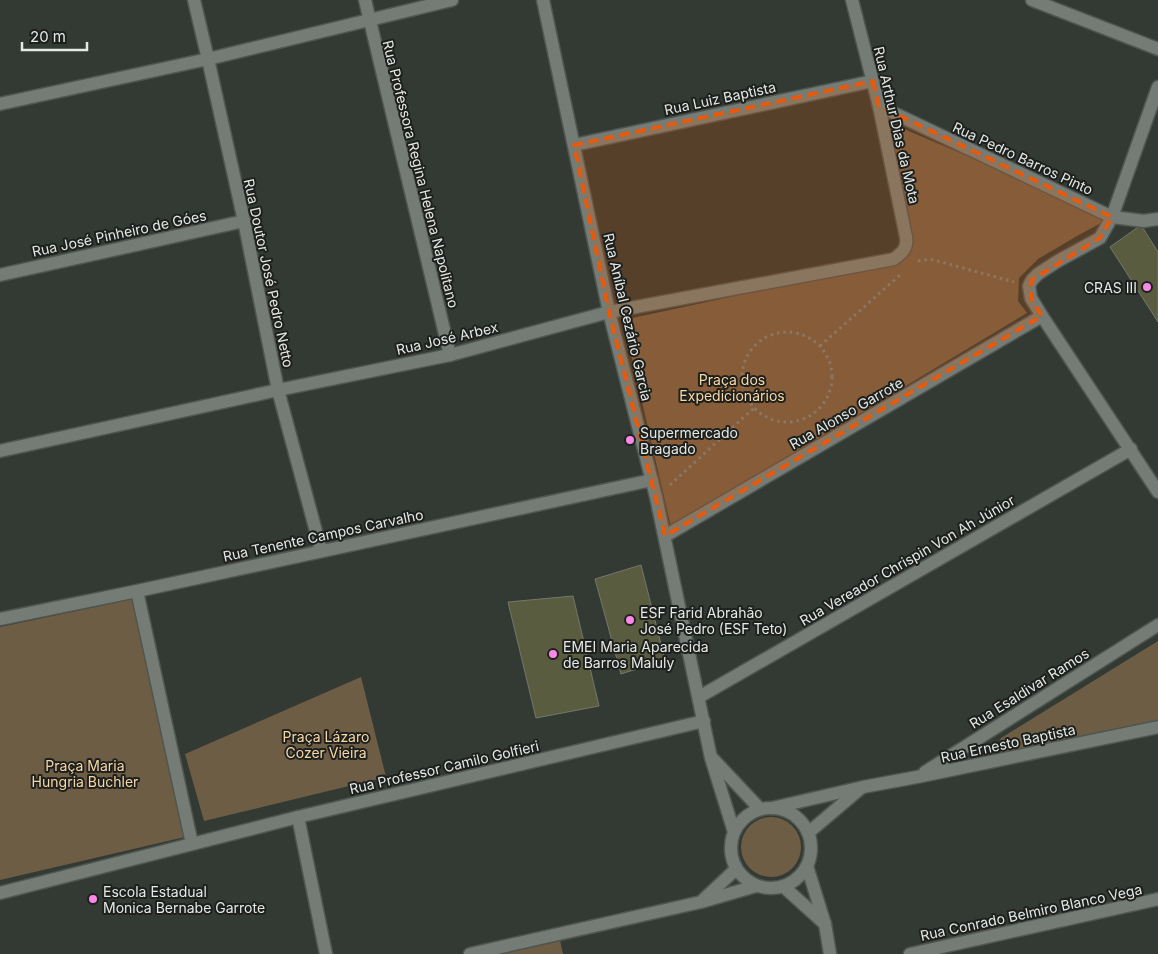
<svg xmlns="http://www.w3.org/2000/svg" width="1158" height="954" font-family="Inter,sans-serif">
	<rect width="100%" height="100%" fill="#333a33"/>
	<g fill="#6e5d45">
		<polygon points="885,121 1112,217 1077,236 1038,259 1019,278 1018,301 1027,313 671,527 623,320 902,260 908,251"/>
		<polygon points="133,599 185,837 0,880 0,627"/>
		<polygon points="1158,641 1158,721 1004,754 999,750 998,744 1001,738"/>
		<polygon points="361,677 386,777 204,821 185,754"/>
		<circle cx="771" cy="847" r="30"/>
		<polygon points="560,940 563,954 502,954"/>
	</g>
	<g fill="#595c3e" stroke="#76776d">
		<polygon points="1141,225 1158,252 1158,322 1110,247"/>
		<polygon points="641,565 665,660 621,674 595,579"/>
		<polygon points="573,596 599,706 536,718 508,602"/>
	</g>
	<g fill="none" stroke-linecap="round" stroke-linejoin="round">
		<g stroke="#505550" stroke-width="15">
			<g id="minor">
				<polyline points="194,0 208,59 244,221 278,390 321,550"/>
				<polyline points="365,0 450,355"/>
				<polyline points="543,0 609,312 656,497 711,758 734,832"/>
				<polyline points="1032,0 1158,49"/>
				<polyline points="1158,87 1112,217 1100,238 1058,261 1038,274 1032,280 1029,286 1031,298 1042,316 1158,492"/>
				<polyline points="0,104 208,59 452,0"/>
				<polyline points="879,106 1112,217 1144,221 1158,219"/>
				<polyline points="574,145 873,81"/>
				<polyline points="0,275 244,221"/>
				<path d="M0 451 278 390 450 355 609 312 894 259C902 253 908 248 906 237L879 106 852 0"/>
				<polyline points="665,536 1042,316"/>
				<polyline points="137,591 192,844"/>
				<polyline points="0,619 137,591 652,480"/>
				<polyline points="699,697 1131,449"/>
				<polyline points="713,759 760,809"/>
				<polyline points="925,772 1158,625"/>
				<circle cx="771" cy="848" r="40"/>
				<polyline points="772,808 863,787 917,777 1158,727"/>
				<polyline points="298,817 326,954"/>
				<polyline points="808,833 861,788"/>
				<polyline points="807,866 825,924 830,954"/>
				<polyline points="784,887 825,924"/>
				<polyline points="0,893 298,817 704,721"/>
				<polyline points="703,900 736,869"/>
				<polyline points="470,954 701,902 756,886"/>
				<polyline points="910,954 1158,899"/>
			</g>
		</g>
		<g stroke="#797f79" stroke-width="3" stroke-dasharray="2.5 4" stroke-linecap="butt">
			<polyline points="918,261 930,259 1014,282"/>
			<circle cx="787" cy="377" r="45"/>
			<polyline points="820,346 900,275"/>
			<polyline points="670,485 755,407"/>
		</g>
		<use href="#minor" stroke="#747c75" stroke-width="12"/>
	</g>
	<path fill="#e8590c" fill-opacity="0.2" stroke="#e8590c" stroke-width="4" stroke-dasharray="10 6" stroke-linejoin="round" d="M873 81 879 106 1112 217 1100 238 1032 280 1031 298 1042 316 665 536 609 312 574 145Z"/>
	<g fill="#fb87e6" stroke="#1d201d" stroke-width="2">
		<circle cx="1147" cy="287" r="5"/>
		<circle cx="630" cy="440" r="5"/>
		<circle cx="630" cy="620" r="5"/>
		<circle cx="553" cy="654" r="5"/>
		<circle cx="93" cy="899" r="5"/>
	</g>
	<g text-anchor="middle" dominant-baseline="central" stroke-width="4" stroke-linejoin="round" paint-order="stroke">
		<g font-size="14" fill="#e5e9e5" stroke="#1d201d">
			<text transform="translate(720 98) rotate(-12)">Rua Luiz Baptista</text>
			<text transform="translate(897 125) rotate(77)">Rua Arthur Dias da Mota</text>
			<text transform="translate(1023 158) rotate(25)">Rua Pedro Barros Pinto</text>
			<text transform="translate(421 174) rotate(76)">Rua Professora Regina Helena Napolitano</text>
			<text transform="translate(119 233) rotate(-12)">Rua José Pinheiro de Góes</text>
			<text transform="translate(269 273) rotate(78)">Rua Doutor José Pedro Netto</text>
			<text transform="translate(628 317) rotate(77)">Rua Aníbal Cezário Garcia</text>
			<text transform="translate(447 338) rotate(-13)">Rua José Arbex</text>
			<text transform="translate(846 413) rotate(-30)">Rua Alonso Garrote</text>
			<text transform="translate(323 535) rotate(-12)">Rua Tenente Campos Carvalho</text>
			<text transform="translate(907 560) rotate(-30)">Rua Vereador Chrispin Von Ah Júnior</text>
			<text transform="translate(1029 688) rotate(-32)">Rua Esaldivar Ramos</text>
			<text transform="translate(1008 743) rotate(-12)">Rua Ernesto Baptista</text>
			<text transform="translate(444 767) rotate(-13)">Rua Professor Camilo Golfieri</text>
			<text transform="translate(1031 912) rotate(-12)">Rua Conrado Belmiro Blanco Vega</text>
		</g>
		<g font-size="14" fill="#e5e9e5" stroke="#1d201d" text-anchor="start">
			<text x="1137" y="287" text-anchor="end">CRAS III</text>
			<text x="640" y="432">Supermercado<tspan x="640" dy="16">Bragado</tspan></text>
			<text x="640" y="612">ESF Farid Abrahão<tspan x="640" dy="16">José Pedro (ESF Teto)</tspan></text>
			<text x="563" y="646">EMEI Maria Aparecida<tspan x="563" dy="16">de Barros Maluly</tspan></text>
			<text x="103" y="891">Escola Estadual<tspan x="103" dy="16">Monica Bernabe Garrote</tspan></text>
		</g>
		<g font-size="14" fill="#f9d7a5" stroke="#1d201d">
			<text x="732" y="379">Praça dos<tspan x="732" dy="16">Expedicionários</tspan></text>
			<text x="326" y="736">Praça Lázaro<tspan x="326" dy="16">Cozer Vieira</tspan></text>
			<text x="85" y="765">Praça Maria<tspan x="85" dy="16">Hungria Buchler</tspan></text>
		</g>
	</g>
	<path d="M22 42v8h65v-8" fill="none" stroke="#e5e9e5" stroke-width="2.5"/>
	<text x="30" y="42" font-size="15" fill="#e5e9e5" stroke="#1d201d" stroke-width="4" paint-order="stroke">20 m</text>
</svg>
